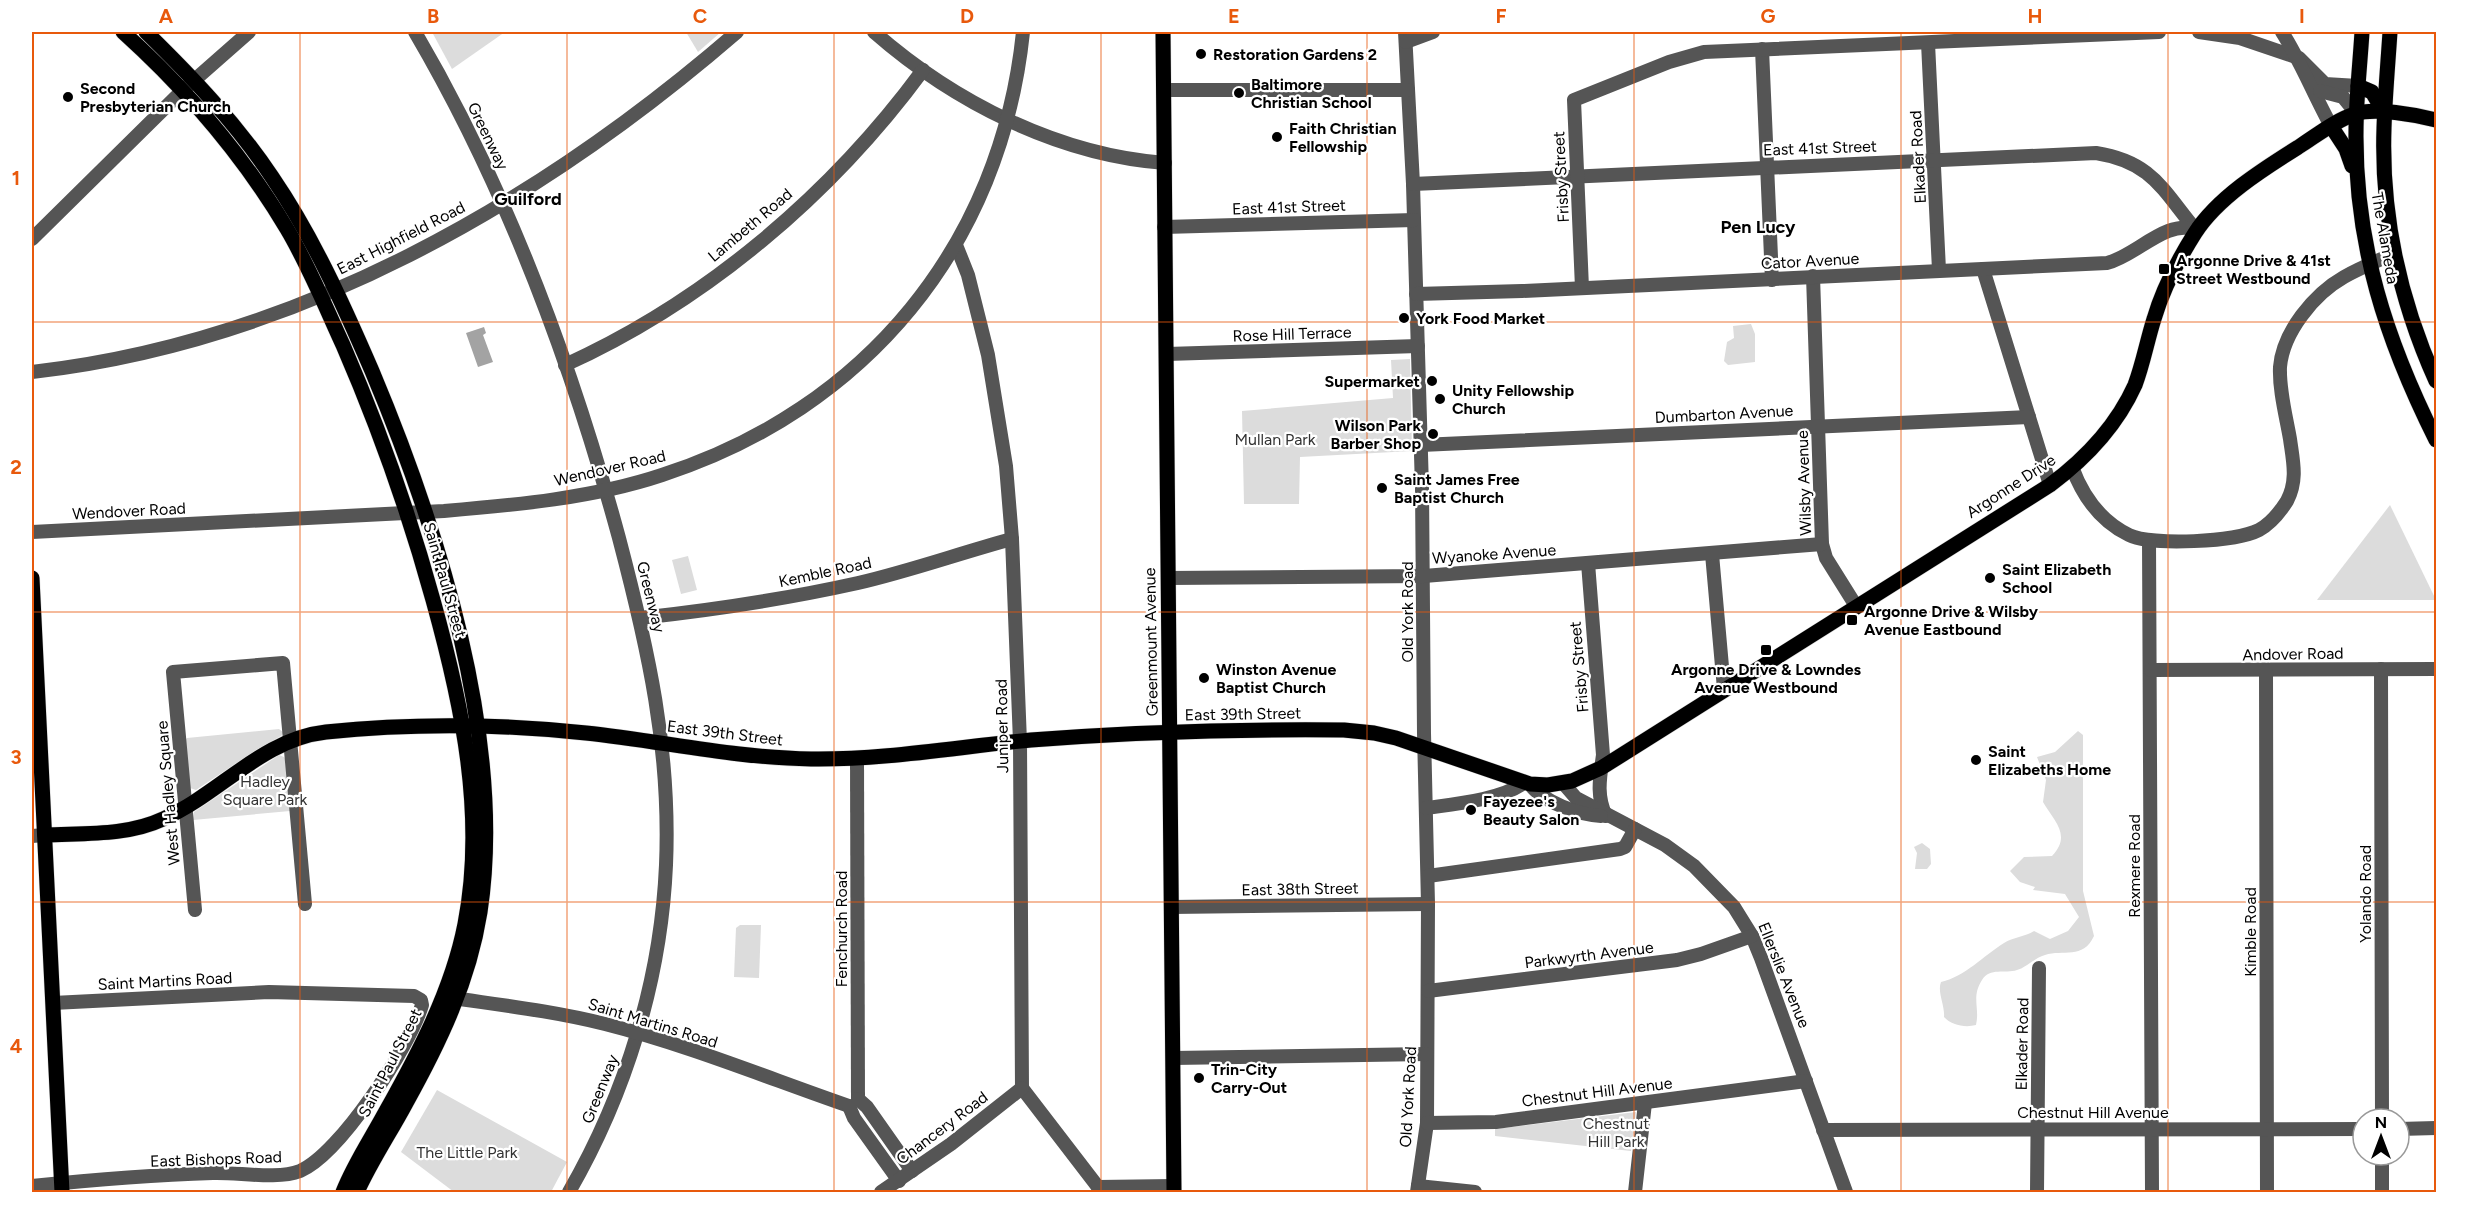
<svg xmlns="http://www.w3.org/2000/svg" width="2468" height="1224" font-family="Figtree,sans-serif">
	<rect width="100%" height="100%" fill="#fff"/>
	<g fill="#dcdcdc">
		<polygon points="432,32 505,32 452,69"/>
		<polygon points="686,32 721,32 698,52"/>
		<polygon points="1751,324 1755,334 1755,362 1728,365 1724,361 1727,342 1734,338 1733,326"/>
		<polygon points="1410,359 1412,451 1300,457 1299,504 1244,504 1242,411 1393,398 1391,360"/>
		<polygon points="2390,505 2436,600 2317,600"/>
		<polygon points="688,556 697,590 681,594 672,560"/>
		<polygon points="279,729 284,733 281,736 256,750 196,790 190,788 185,740 187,738"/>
		<path d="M2078 731 2083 735V891L2094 936C2083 960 2063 949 2045 955 2034 958 2026 968 2017 970 2005 974 1990 967 1982 980 1971 997 1980 1008 1976 1025 1965 1028 1951 1025 1944 1017 1945 1005 1937 992 1941 982 1966 976 1983 956 2004 943 2013 937 2025 937 2034 931L2050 939 2068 931 2079 917 2065 894 2033 890 2035 887 2020 882 2010 871 2024 857 2052 856C2072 835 2054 821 2043 802L2046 780 2037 757 2055 752Z"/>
		<polygon points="279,755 284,757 287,762 290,811 193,820 194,812"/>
		<polygon points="1922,843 1930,849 1931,864 1927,869 1915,869 1917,853 1914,847"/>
		<polygon points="740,925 761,925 759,978 734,977 736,928"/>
		<polygon points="437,1090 567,1162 551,1192 454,1192 401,1152"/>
		<polygon points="1636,1112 1631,1151 1495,1136 1495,1129"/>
	</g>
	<polygon fill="#a3a3a3" points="484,327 486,333 483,335 493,362 478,367 466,333"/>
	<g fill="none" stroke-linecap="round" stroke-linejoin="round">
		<g stroke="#dbdbdb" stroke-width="16">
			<g id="major">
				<path d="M123 32C186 89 243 155 287 229 309 266 325 306 343 345 379 428 409 513 433 600 462 704 486 816 465 924 452 991 418 1054 385 1113 371 1139 354 1164 343 1192"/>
				<path d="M146 32C192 77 236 123 272 177 313 237 343 304 372 371 438 528 506 741 480 912 469 981 440 1042 406 1103 390 1133 371 1161 357 1192"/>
				<polyline points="1163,32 1174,1192"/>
				<path d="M2362 32C2360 65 2356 99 2356 132 2355 245 2386 340 2436 440"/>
				<path d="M2390 32C2388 63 2385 96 2384 128 2381 216 2400 301 2436 381"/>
				<polyline points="2358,86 2372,92 2384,112"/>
				<polyline points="2331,126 2346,149 2352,166"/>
				<polyline points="32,578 62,1192"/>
				<path d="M45 835C84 833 127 836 163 819 220 794 262 739 326 732 412 723 501 724 586 733 662 741 735 758 811 759 885 760 957 747 1031 740 1135 732 1240 729 1344 730L1374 733 1396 738 1530 784 1548 785 1572 781 1601 768 2050 485C2085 459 2117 425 2135 385 2143 364 2147 341 2154 319 2163 288 2178 260 2195 233 2218 197 2265 168 2300 146 2317 135 2336 120 2355 114 2374 107 2417 115 2436 120"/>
			</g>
		</g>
		<g stroke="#555" stroke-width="14">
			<path d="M415 32C506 187 572 365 619 538 648 648 671 750 666 865 661 980 626 1093 569 1192"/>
			<path d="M874 32C954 102 1058 155 1165 163"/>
			<polyline points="1405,32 1413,184 1422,488 1424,733 1428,904 1427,1123 1417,1192"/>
			<polyline points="2199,32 2240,38 2299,58 2325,84 2358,86"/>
			<path d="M2282 32C2301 62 2314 95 2331 126"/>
			<polyline points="1406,42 1433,32"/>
			<polyline points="1928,43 1939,270"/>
			<polyline points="1762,49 1772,280"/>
			<polyline points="1164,90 1408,90"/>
			<polyline points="2320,91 2343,97 2356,113"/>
			<path d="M1413 184 2096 153C2153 162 2163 191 2196 230"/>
			<polyline points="1164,227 1414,220"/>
			<polyline points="32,239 182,91 249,32"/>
			<polyline points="956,245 968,275 988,355 1006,466 1012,539 1020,742 1022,1088 1098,1187"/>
			<polyline points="1983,269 2050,485"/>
			<polyline points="1813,276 1822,544 1826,558 1856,606"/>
			<polyline points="1582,288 1574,100 1669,62 1704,52 2159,32"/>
			<path d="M1416 294 1522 291 2107 263C2136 256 2167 218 2196 230"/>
			<polyline points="1167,354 1418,346"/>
			<path d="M565 365C706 301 831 195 923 70"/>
			<path d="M32 372C297 342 538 204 737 32"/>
			<polyline points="1421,445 2029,417"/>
			<path d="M2072 467C2083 497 2100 521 2129 535 2152 546 2236 542 2259 530 2270 524 2280 512 2287 501 2298 480 2293 461 2290 439 2286 416 2279 390 2280 367 2283 332 2314 294 2344 277 2360 268 2377 261 2393 254"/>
			<path d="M32 532 444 511C516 505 593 498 662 475 866 409 1001 245 1023 32"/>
			<polyline points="2149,540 2152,1192"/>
			<polyline points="1712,554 1724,689"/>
			<path d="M1588 563 1603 755C1600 777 1596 796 1606 816"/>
			<polyline points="1168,578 1424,576 1822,544"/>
			<path d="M640 618C713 610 786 599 858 583 910 571 960 553 1012 539"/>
			<polyline points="2381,669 2382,1119"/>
			<polyline points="2151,670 2436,669"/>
			<polyline points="2266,671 2267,1192"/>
			<polyline points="857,759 858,1099"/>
			<polyline points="1563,783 1576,798 1665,845 1694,866 1734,907 1752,936 1761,958 1846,1192"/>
			<path d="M1530 784C1542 802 1580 815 1601 816"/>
			<path d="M1426 808C1455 804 1500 800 1524 783"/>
			<polyline points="32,836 45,835"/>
			<polyline points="1428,876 1620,849 1625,847 1635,829"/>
			<polyline points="1171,907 1428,904"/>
			<polyline points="195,910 173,672 283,663 305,904"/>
			<polyline points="1428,991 1677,960 1701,954 1752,936"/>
			<path d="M447 997C500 1005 553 1011 605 1024 688 1045 768 1078 849 1106"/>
			<polyline points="1173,1058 1427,1054"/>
			<polyline points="858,1099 867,1107 912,1171"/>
			<polyline points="849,1106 854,1118 899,1181"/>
			<polyline points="1427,1123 1496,1122 1806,1081"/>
			<polyline points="2399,1129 2436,1128"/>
			<polyline points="1823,1130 2363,1129"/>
			<polyline points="2382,1155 2382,1192"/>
			<path d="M32 1186C91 1180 153 1175 213 1173 238 1172 277 1180 300 1171 340 1154 410 1046 422 1005L421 1000 414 996 269 992 53 1003"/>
			<polyline points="1418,1186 1475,1192"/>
			<polyline points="1098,1187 1174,1186"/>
			<polyline points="881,1192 951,1144 1022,1088"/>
			<polyline points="1635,1192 1645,1103"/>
			<polyline points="2037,1192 2039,968"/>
		</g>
		<use href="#major" stroke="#000" stroke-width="15"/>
	</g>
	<path fill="none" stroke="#e8590c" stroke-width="1.5" stroke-opacity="0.55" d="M300 32V1192M567 32V1192M834 32V1192M1101 32V1192M1367 32V1192M1634 32V1192M1901 32V1192M2168 32V1192M32 322H2436M32 612H2436M32 902H2436"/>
	<g fill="#000" stroke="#fff" stroke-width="2">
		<circle cx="1201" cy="54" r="6"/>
		<circle cx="1239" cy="93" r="6"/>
		<circle cx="68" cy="97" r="6"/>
		<circle cx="1277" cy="137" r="6"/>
		<rect x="2158" y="263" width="12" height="12" rx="3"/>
		<circle cx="1404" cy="318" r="6"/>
		<circle cx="1432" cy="381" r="6"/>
		<circle cx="1440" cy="399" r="6"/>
		<circle cx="1433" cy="434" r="6"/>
		<circle cx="1382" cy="488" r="6"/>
		<circle cx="1990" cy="578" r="6"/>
		<rect x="1846" y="614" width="12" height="12" rx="3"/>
		<rect x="1760" y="644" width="12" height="12" rx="3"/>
		<circle cx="1204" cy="678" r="6"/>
		<circle cx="1976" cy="760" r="6"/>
		<circle cx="1471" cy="810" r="6"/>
		<circle cx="1199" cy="1078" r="6"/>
	</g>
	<g text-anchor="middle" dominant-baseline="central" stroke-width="4.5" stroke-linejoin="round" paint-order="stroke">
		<g font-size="16" font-weight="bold" fill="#000" stroke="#fff" text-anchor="start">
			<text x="1213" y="54">Restoration Gardens 2</text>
			<text x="1251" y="84">Baltimore<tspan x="1251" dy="18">Christian School</tspan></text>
			<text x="80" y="88">Second<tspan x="80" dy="18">Presbyterian Church</tspan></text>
			<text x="1289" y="128">Faith Christian<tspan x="1289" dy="18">Fellowship</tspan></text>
			<text x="2176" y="260">Argonne Drive &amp; 41st<tspan x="2176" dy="18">Street Westbound</tspan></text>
			<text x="1416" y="318">York Food Market</text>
			<text x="1420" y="381" text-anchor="end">Supermarket</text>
			<text x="1452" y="390">Unity Fellowship<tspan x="1452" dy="18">Church</tspan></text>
			<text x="1421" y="425" text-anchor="end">Wilson Park<tspan x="1421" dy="18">Barber Shop</tspan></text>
			<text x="1394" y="479">Saint James Free<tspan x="1394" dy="18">Baptist Church</tspan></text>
			<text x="2002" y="569">Saint Elizabeth<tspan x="2002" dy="18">School</tspan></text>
			<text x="1864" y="611">Argonne Drive &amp; Wilsby<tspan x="1864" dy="18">Avenue Eastbound</tspan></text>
			<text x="1216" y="669">Winston Avenue<tspan x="1216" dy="18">Baptist Church</tspan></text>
			<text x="1766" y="669" text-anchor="middle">Argonne Drive &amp; Lowndes<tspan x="1766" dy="18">Avenue Westbound</tspan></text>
			<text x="1988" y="751">Saint<tspan x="1988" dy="18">Elizabeths Home</tspan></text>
			<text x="1483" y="801">Fayezee's<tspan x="1483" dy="18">Beauty Salon</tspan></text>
			<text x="1211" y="1069">Trin-City<tspan x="1211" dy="18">Carry-Out</tspan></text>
		</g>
		<g font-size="16" fill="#000" stroke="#fff">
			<text transform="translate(488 136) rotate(64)">Greenway</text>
			<text transform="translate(1820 148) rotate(-2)">East 41st Street</text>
			<text transform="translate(1918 157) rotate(-93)">Elkader Road</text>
			<text transform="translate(1561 177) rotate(-93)">Frisby Street</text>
			<text transform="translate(1289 207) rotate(-2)">East 41st Street</text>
			<text transform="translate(750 225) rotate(-40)">Lambeth Road</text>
			<text transform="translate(401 238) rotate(-27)">East Highfield Road</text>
			<text transform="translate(2385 238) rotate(80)">The Alameda</text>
			<text transform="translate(1810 261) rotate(-3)">Cator Avenue</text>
			<text transform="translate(1292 334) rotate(-2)">Rose Hill Terrace</text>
			<text transform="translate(1724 414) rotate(-3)">Dumbarton Avenue</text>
			<text transform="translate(610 468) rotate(-13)">Wendover Road</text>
			<text transform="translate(1804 483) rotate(-92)">Wilsby Avenue</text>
			<text transform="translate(2011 486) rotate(-33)">Argonne Drive</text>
			<text transform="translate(129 511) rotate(-3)">Wendover Road</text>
			<text transform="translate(1494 554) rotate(-4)">Wyanoke Avenue</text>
			<text transform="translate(825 572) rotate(-12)">Kemble Road</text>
			<text transform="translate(445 580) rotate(74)">Saint Paul Street</text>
			<text transform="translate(651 597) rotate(76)">Greenway</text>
			<text transform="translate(1407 612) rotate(-90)">Old York Road</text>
			<text transform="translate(1151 642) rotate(-91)">Greenmount Avenue</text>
			<text transform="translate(2293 654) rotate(-1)">Andover Road</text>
			<text transform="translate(1579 667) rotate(-95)">Frisby Street</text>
			<text transform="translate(1243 714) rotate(-1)">East 39th Street</text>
			<text transform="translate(1002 726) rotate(-91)">Juniper Road</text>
			<text transform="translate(725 733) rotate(7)">East 39th Street</text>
			<text transform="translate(168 793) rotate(-95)">West Hadley Square</text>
			<text transform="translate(2134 866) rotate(-90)">Rexmere Road</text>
			<text transform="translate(1300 889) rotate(-1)">East 38th Street</text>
			<text transform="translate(2365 894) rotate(-90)">Yolando Road</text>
			<text transform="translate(841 929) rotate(-90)">Fenchurch Road</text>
			<text transform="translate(2250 932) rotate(-90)">Kimble Road</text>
			<text transform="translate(1589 955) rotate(-7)">Parkwyrth Avenue</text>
			<text transform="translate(1784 975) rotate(68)">Ellerslie Avenue</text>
			<text transform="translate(165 981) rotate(-3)">Saint Martins Road</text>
			<text transform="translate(653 1023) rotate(17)">Saint Martins Road</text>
			<text transform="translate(2022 1044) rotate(-89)">Elkader Road</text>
			<text transform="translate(390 1063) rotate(-63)">Saint Paul Street</text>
			<text transform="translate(600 1089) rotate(-68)">Greenway</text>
			<text transform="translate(1597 1092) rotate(-7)">Chestnut Hill Avenue</text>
			<text transform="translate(1408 1097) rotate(-87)">Old York Road</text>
			<text x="2093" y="1112">Chestnut Hill Avenue</text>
			<text transform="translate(942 1128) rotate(-37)">Chancery Road</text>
			<text transform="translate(216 1159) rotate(-2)">East Bishops Road</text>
		</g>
		<g font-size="16" fill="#333" stroke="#fff">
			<text x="1275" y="439">Mullan Park</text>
			<text x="265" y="781">Hadley<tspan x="265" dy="18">Square Park</tspan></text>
			<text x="1616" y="1123">Chestnut<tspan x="1616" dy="18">Hill Park</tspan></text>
			<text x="467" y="1152">The Little Park</text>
		</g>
		<g font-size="18" font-weight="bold" fill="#000" stroke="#fff">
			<text x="528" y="199">Guilford</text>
			<text x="1758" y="227">Pen Lucy</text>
		</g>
	</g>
	<rect width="2468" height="1224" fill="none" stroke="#ffffff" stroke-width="66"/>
	<g transform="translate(2381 1137)"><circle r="28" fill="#ffffff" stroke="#999999" stroke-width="1.5"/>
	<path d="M0-4.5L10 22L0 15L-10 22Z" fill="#000000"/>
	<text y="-9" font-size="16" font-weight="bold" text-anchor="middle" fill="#000000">N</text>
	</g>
	<rect x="33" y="33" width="2402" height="1158" fill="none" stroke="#e8590c" stroke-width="2"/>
	<g font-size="20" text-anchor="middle" font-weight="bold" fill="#e8590c">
		<text x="166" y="23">A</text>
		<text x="433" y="23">B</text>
		<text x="700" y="23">C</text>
		<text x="967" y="23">D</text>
		<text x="1234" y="23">E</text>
		<text x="1501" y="23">F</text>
		<text x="1768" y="23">G</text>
		<text x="2035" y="23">H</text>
		<text x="2302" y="23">I</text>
		<text x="16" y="185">1</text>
		<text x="16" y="474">2</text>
		<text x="16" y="764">3</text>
		<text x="16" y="1053">4</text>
	</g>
</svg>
